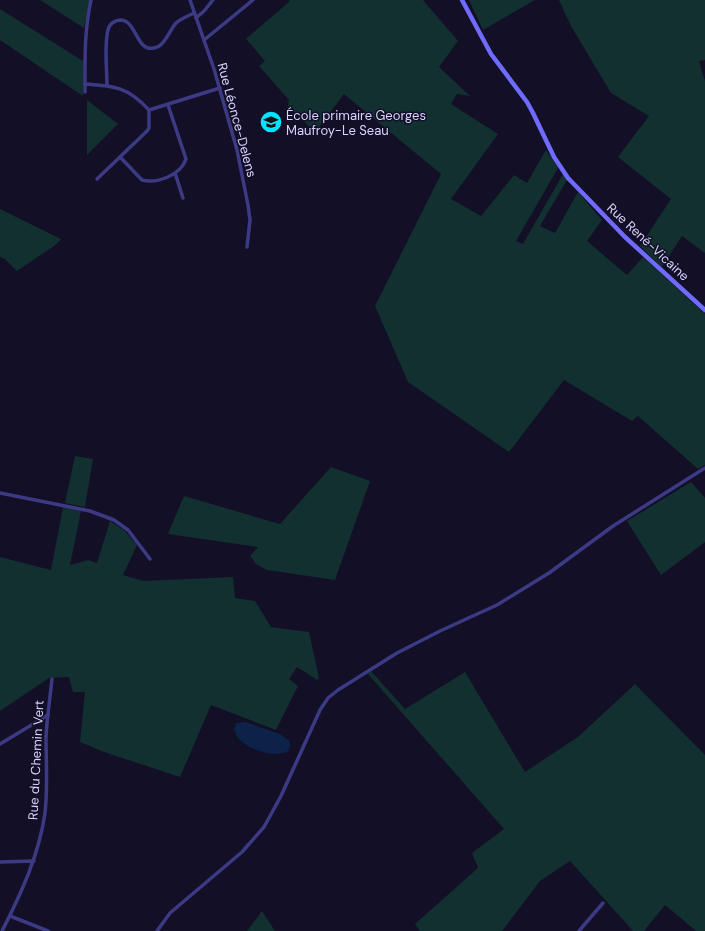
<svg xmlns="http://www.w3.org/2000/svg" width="705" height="931" font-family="'DM Sans',sans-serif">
	<rect width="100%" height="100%" fill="#130f26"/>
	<g fill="#12302f">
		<polygon points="40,0 90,0 84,28"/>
		<polygon points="289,0 423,0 458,41 439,67 470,96 457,94 451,104 498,134 451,199 481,216 514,175 527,183 546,150 558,168 516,241 523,244 563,174 567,180 540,226 555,233 578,192 602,220 587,241 627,275 643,257 705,314 705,465 698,469 638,416 632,421 564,380 509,452 408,382 375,306 441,174 344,94 315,132 288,106 289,100 259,66 265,61 246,39 290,1"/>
		<polygon points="469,0 535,0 483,30"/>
		<polygon points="559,0 705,0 705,60 699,61 705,81 705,253 682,236 662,267 640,246 671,199 618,157 649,116 611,93 571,26"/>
		<polygon points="0,9 83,61 83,96 0,40"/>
		<polygon points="87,100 118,124 87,155"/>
		<polygon points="0,209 61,239 54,246 17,271 5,259 0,257"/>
		<polygon points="75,456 93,459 85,507 65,503"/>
		<polygon points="331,467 370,481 335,580 267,570 256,564 250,556 258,547 168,534 184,496 280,524"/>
		<polygon points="691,482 705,498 705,542 661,575 627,521"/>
		<polygon points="63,507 81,511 70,565 88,560 97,563 110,521 124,530 137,545 123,575 143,581 233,577 235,598 255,601 271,627 309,632 319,678 317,680 297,667 289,679 298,686 276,730 211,705 180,777 104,752 80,742 85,692 73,692 69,677 49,678 0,711 0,557 51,570"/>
		<polygon points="371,671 405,709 465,672 525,772 578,737 635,684 705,755 705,931 696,931 665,905 644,931 633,931 570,861 540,881 502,931 420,931 415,924 478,868 472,853 504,829 368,674"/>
		<polygon points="262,911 275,931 247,931"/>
	</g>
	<path fill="#0c2248" d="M245 722 280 734 290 741V747L287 752C272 757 252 751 240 740 237 738 235 733 234 729L236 723Z"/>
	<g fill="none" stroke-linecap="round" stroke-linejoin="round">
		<g stroke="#3d3a85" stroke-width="3.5">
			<polyline points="190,0 214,69 237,150 248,205 250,220 247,247"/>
			<polyline points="196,18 204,11 213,0"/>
			<polyline points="204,40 253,0"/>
			<path d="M85 84C115 86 128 87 149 110"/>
			<path d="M107 85C107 70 104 45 108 30 109 24 115 20 121 20 137 21 136 52 154 48 165 46 169 31 176 23 180 19 188 16 194 13"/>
			<path d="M85 92C85 60 84 33 91 0"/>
			<polyline points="149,110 220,88"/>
			<path d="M120 157 142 180C157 184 181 175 186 159L168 105"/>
			<polyline points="175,173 183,198"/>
			<polyline points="97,179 147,131 149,128 149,110"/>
			<polyline points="0,493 90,511 114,520 128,530 150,559"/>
			<polyline points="0,744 48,715"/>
			<polyline points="0,862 34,861"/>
			<polyline points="10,916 48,931"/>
			<path d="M2 931C21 894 39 855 45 813 48 788 46 762 46 737 47 718 50 698 52 679"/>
			<polyline points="157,931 170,913 242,852 264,827 281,796 320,710 328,698 338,690 397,653 440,631 497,605 549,573 613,526 705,468"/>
			<polyline points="579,931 603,903"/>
		</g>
		<polyline stroke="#6f6bff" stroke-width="4.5" points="462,0 491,54 527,102 533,113 554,157 568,178 625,237 705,310"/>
	</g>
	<defs>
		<g id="school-disc" transform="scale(1.15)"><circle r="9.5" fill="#00e5ff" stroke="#130f26"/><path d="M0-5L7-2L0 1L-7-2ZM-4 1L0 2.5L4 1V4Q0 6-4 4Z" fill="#111"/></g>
	</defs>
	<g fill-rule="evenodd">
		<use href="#school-disc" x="271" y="122"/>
	</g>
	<g text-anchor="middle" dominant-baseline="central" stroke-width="3" stroke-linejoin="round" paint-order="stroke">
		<g font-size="13" fill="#d9d4ff" stroke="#130f26" text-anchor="start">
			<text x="286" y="115">École primaire Georges<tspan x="286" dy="15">Maufroy-Le Seau</tspan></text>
		</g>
		<g font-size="13" fill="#d9d4ff" stroke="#130f26">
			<text transform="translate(237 120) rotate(75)">Rue Léonce-Delens</text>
			<text transform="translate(648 242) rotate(43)">Rue René-Vicaine</text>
			<text transform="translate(36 760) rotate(-87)">Rue du Chemin Vert</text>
		</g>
	</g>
</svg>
